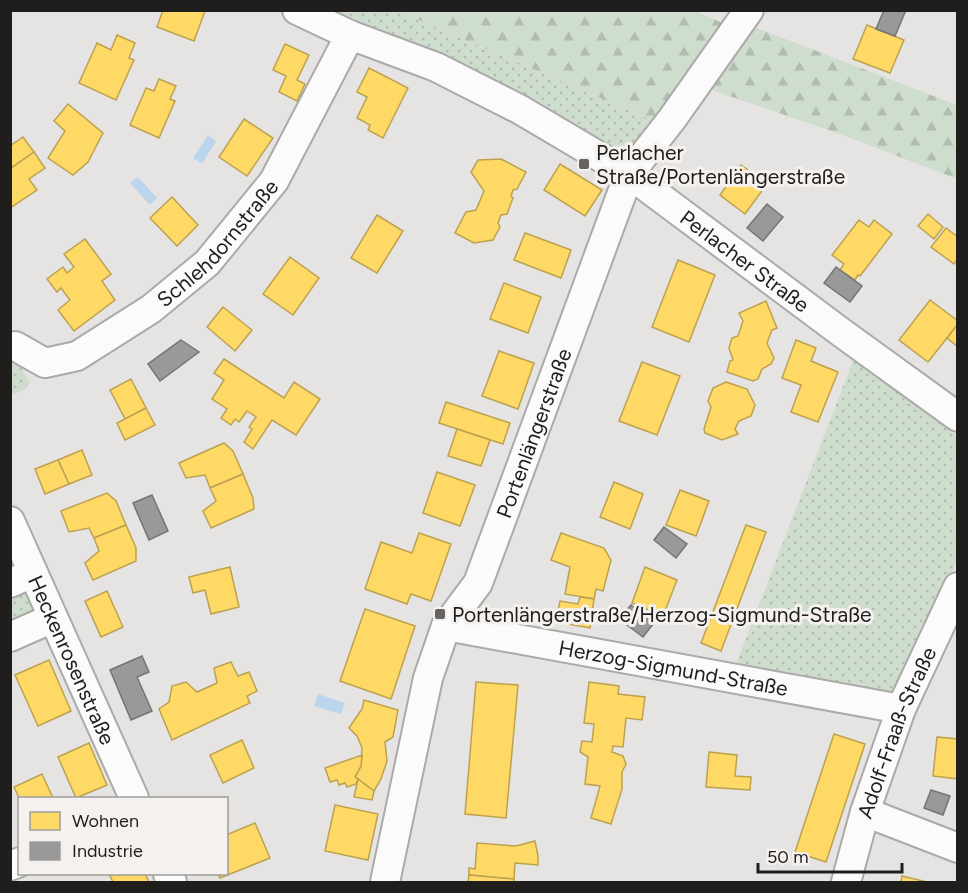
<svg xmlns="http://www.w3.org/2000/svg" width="968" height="893" font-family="Figtree,sans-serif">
	<defs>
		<pattern id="grass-dots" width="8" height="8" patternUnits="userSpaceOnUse" patternTransform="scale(1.5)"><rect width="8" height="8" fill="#ceddcd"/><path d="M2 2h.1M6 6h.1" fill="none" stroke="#b0bdb0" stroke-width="1.8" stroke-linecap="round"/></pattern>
		<pattern id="forest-firs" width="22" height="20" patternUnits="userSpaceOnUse" patternTransform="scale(1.5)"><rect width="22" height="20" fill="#ceddcd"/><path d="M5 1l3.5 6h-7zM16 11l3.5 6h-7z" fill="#b0bdb0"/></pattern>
	</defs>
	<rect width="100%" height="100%" fill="#e6e4e2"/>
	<g fill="url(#grass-dots)">
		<polygon points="334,11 398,11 657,122 630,156 443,55"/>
		<polygon points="854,358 957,436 957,562 894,695 735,667"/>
		<polygon points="10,363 21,367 30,383 24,390 11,395"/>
		<polygon points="19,591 29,593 36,607 34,613 11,628 11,594"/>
	</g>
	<g fill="url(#forest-firs)">
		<polygon points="693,10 725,24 657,122 398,11"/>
		<polygon points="754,27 957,105 957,179 843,135 709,89"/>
	</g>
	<g fill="#bbd5ed">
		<polygon points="208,135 216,141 202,164 193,158"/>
		<polygon points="138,177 157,198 150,205 130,183"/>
		<polygon points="318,694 345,703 341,714 314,706"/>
	</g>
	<g fill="#ffd966" stroke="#bca150" stroke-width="1.5">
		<polygon points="163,10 205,11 194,41 157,27"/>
		<polygon points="867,25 904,40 890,73 853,59"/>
		<polygon points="117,35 135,43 129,58 134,60 116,100 79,83 97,43 111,50"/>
		<polygon points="285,44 309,55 297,80 305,84 297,101 279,92 286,76 273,70"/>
		<polygon points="369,68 408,88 383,138 368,130 370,125 357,118 367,97 357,92"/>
		<polygon points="159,79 176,86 170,99 175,101 159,138 130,125 146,88 154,91"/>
		<polygon points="68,104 103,133 88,162 73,175 48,158 65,131 54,121"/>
		<polygon points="244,119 273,138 247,176 219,157"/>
		<polygon points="23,137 34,152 10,169 10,146"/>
		<polygon points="34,152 45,168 29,179 37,190 10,208 10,169"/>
		<polygon points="501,159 526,172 517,189 513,190 511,196 513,198 507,214 501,215 498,223 500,227 493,240 474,243 455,233 466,212 476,210 484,191 471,172 478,160"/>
		<polygon points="560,164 602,190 585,216 544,190"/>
		<polygon points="741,165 767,184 745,214 720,195"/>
		<polygon points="172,197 198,225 177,246 150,218"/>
		<polygon points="928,214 943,227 934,239 918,226"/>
		<polygon points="377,215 403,231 377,273 351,258"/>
		<polygon points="859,220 869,227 874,220 892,234 860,276 858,275 855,280 840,270 844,264 832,255"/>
		<polygon points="946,228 958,237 958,259 954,264 931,247"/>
		<polygon points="525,233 571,250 561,278 514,260"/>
		<polygon points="85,239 111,274 102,281 115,300 74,331 58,310 70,300 61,288 57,292 47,279 63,267 67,273 74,267 64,254"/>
		<polygon points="290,257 319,278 293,315 263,294"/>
		<polygon points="678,260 715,275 689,342 652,327"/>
		<polygon points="504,283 541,297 528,333 490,319"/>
		<polygon points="930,300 958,321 958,324 928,362 899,340"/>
		<polygon points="766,301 777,328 772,330 767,343 774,358 771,364 762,369 758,379 753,381 727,372 730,361 733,360 729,348 732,338 738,336 743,321 739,313"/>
		<polygon points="223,307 252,330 235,351 207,327"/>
		<polygon points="958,324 958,347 947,338"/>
		<polygon points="796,340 816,348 811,361 838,372 818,422 791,412 801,385 782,378"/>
		<polygon points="499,351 534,363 518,409 482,396"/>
		<polygon points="224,359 284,398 294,382 320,399 296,435 272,420 253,449 244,442 252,429 249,427 256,417 247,411 239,422 235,419 231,425 221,418 227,409 212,399 224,380 214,373"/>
		<polygon points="642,362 680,376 657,435 619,421"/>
		<polygon points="131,379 146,408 125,419 110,390"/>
		<polygon points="726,382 747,389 755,405 751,416 739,421 735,429 738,434 722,440 705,433 704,429 711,407 708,401 713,388"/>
		<polygon points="446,402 510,423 503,444 439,423"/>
		<polygon points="146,408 155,425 125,440 117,423"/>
		<polygon points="457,429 490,440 481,466 448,456"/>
		<polygon points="224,443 233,451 243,474 210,488 205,475 186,478 179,463"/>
		<polygon points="82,450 92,475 69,484 58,460"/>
		<polygon points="58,460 69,484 45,494 35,469"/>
		<polygon points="437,472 475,485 460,526 423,513"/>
		<polygon points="243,474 253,498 254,509 211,528 203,511 216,501 210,488"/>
		<polygon points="614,482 643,494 630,529 600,517"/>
		<polygon points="680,490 709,501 696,536 666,525"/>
		<polygon points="107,493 116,501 126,525 94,538 89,528 69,532 61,511"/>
		<polygon points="126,525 136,548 136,561 93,580 85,563 99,551 94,538"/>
		<polygon points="746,525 766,532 721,651 701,643"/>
		<polygon points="419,533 451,544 431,601 411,594 407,604 365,589 381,542 412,553"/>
		<polygon points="561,533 604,548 611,560 603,591 596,589 594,599 565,594 570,567 551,560"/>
		<polygon points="230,567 239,607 211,614 205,590 193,593 189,577"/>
		<polygon points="645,567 677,580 663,616 632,603"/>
		<polygon points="107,591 123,627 101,637 85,601"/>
		<polygon points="580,597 594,599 590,628 556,622 560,601 578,604"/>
		<polygon points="365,609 415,626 391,699 340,681"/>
		<polygon points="49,660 71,711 38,726 15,675"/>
		<polygon points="231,662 238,676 249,672 257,691 247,696 250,703 172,740 159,709 169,702 172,686 186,682 197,692 217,683 214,668"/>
		<polygon points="476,682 518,685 506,818 465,814"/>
		<polygon points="589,682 619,686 618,694 645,697 642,720 626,718 623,747 613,746 612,752 623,756 626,764 622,772 622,789 611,824 591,818 600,786 585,784 588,757 580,752 582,741 592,742 594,724 584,723"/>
		<polygon points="364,700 398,710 393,737 385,742 387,761 381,779 374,791 355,777 361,766 362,748 357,736 349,728 362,709"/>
		<polygon points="834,734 865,744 826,862 795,852"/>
		<polygon points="937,737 958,739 958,779 933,776"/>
		<polygon points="242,740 254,768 223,783 210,755"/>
		<polygon points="89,743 107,785 76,798 58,757"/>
		<polygon points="709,752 737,755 735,776 751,777 750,790 706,787"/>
		<polygon points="362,755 361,766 355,777 358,779 356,784 347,787 345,783 339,785 337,780 330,782 325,768"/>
		<polygon points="42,774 53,798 20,798 20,800 14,787"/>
		<polygon points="358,779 374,791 372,800 354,797"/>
		<polygon points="335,805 378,814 368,860 325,851"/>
		<polygon points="255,823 270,858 220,878 218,874 226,874 226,835"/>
		<polygon points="535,841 538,856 538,865 515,863 514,879 469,875 469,868 475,869 477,843 516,846"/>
		<polygon points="109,874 145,874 149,882 113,882"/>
		<polygon points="469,875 514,879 514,882 468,882"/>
		<polygon points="902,876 927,882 901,882"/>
	</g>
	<g fill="#999" stroke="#747474" stroke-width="1.5">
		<polygon points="884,10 906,10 895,36 876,29"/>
		<polygon points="767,204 783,217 763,241 747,228"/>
		<polygon points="836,267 862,286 850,302 824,283"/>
		<polygon points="181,340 199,352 160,381 148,364"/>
		<polygon points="152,495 168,531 149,540 133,503"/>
		<polygon points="664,527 687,544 676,558 654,540"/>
		<polygon points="631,605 654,623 643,637 619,619"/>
		<polygon points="142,656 149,672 137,677 152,711 131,720 110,670"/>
		<polygon points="931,790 950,796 943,815 924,808"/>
	</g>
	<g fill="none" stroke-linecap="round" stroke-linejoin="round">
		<g stroke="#abaaa8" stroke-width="32">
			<g id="minor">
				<path id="s1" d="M297 10 350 35 436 67 519 109 629 174 842 333 958 417"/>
				<path id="s2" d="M15 346 45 363 77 356 151 309 207 263 274 181 350 35"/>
				<path id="s3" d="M10 521 134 798"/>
				<polyline points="10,583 33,573"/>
				<path id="s4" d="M446 626 901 709"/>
				<polyline points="10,637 53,618"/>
				<polyline points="865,812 958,848"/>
				<polyline points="10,866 20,862"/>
				<polyline points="168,874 172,882"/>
				<path id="s5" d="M385 882 428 678 446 626 478 583 629 174 672 119 749 10"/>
				<path id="s6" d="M846 882 865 812 901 709 958 587"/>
			</g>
		</g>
		<use href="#minor" stroke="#fbfbfb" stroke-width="28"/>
	</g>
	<g fill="#656362" stroke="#f5f1ee" stroke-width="2">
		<rect x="578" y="158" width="12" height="12" rx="3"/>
		<rect x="434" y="608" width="12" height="12" rx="3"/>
	</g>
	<g text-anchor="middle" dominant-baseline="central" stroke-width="6" stroke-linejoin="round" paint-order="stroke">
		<g font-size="21" fill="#1f1e1d" stroke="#f5f1ee" text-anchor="start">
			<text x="596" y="152">Perlacher<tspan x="596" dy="24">Straße/Portenlängerstraße</tspan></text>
			<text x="452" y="614">Portenlängerstraße/Herzog-Sigmund-Straße</text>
		</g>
		<g font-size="21" fill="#1f1e1d" stroke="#f5f1ee">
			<text stroke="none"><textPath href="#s2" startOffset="249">Schlehdornstraße</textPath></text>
			<text stroke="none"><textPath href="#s1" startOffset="516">Perlacher Straße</textPath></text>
			<text stroke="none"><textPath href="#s5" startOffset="477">Portenlängerstraße</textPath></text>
			<text stroke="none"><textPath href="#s3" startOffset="152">Heckenrosenstraße</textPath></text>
			<text stroke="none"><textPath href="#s4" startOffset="231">Herzog-Sigmund-Straße</textPath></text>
			<text stroke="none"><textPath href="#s6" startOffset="158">Adolf-Fraaß-Straße</textPath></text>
		</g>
	</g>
	<rect width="968" height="893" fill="none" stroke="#1f1e1d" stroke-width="24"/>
	<rect x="18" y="797" width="210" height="78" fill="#f5f1ee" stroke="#9f9d9a" stroke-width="1.5"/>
	<rect x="30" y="812" width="30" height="18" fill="#ffd966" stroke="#9f9d9a" stroke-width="1.5"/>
	<text x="72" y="827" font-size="18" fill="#1f1e1d">Wohnen</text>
	<rect x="30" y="842" width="30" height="18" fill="#999999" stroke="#9f9d9a" stroke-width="1.5"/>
	<text x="72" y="857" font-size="18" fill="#1f1e1d">Industrie</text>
	<path d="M758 863v9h144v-9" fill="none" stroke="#1f1e1d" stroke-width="3"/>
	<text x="767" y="863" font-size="18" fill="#1f1e1d" stroke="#f5f1ee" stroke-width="4.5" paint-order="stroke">50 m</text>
</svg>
